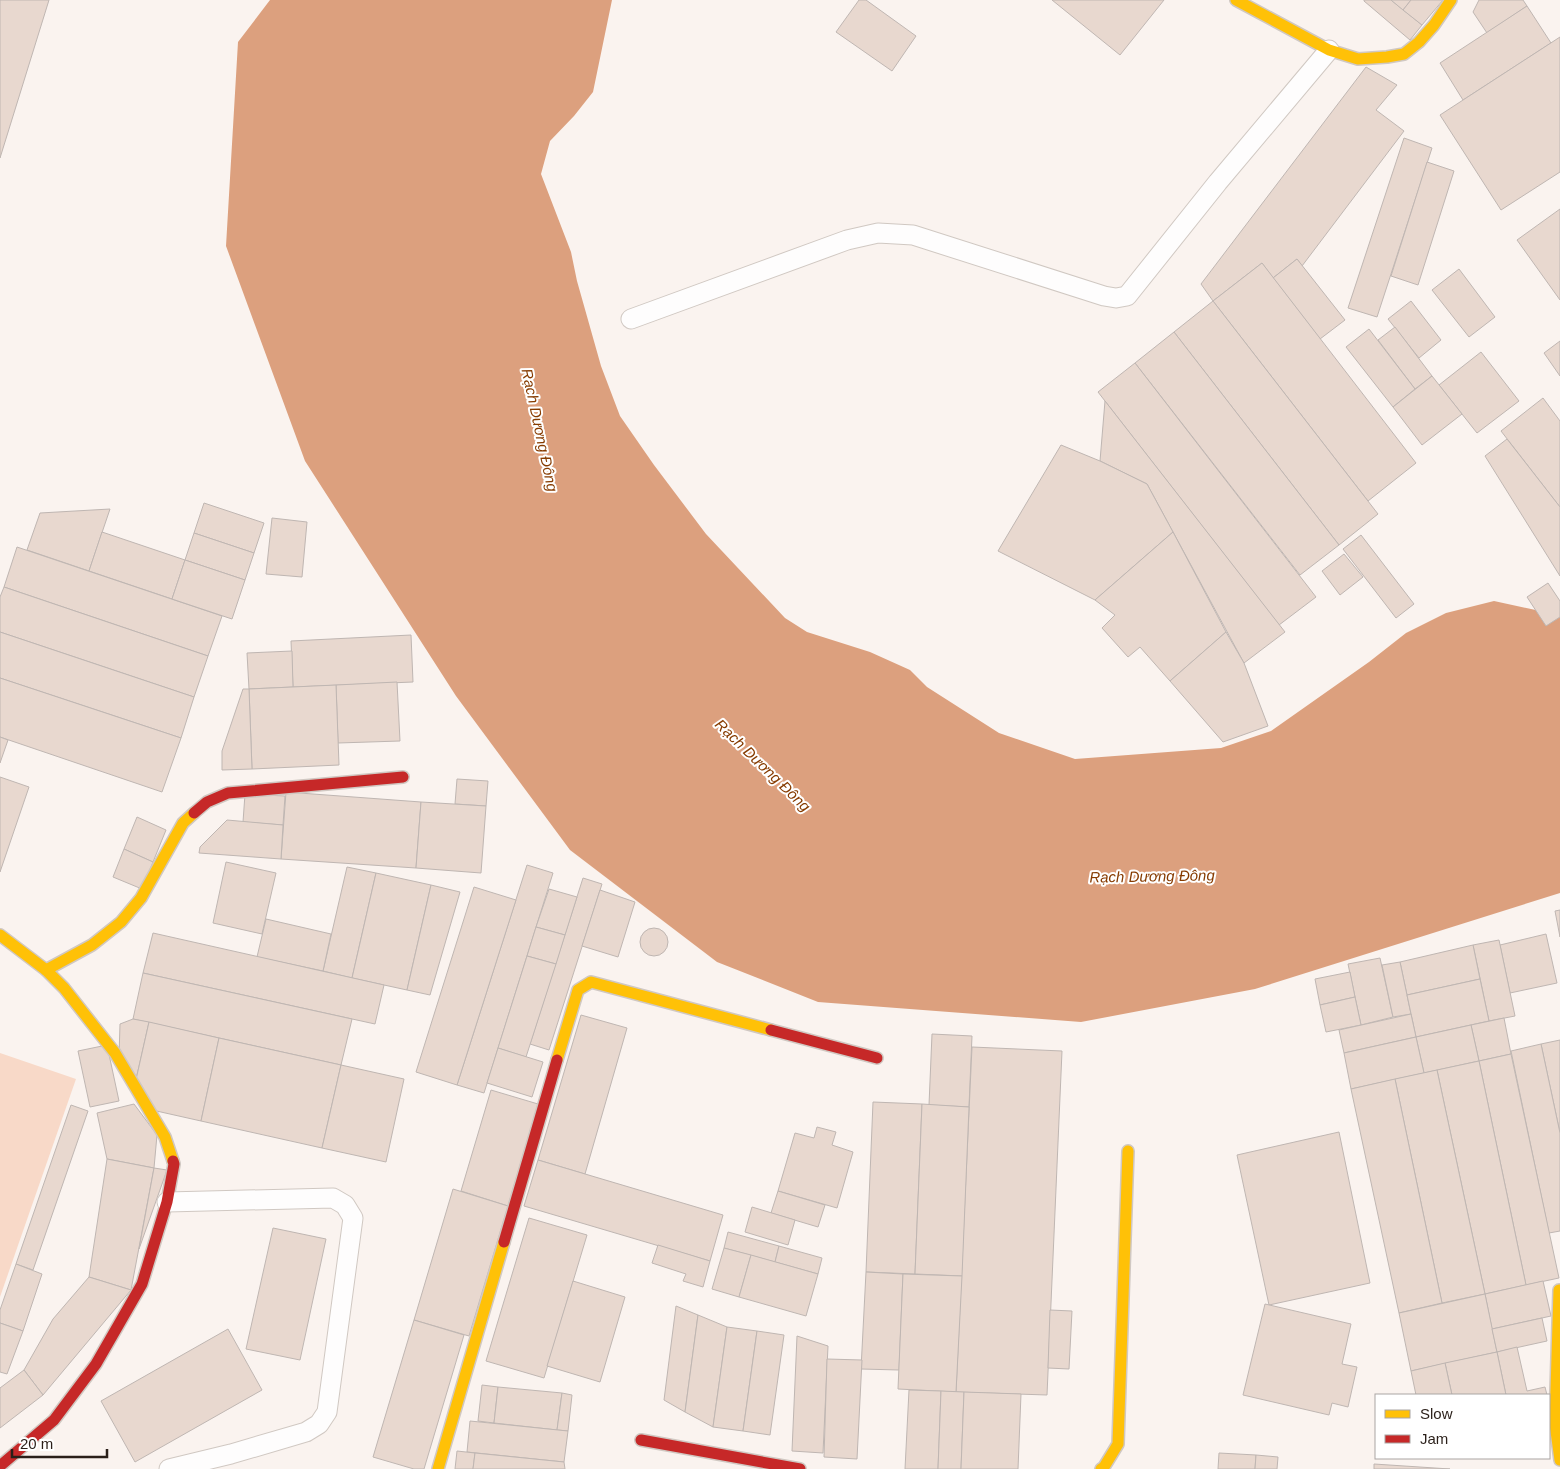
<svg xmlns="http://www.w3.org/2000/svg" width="1560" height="1469" font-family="Arial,sans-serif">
	<rect width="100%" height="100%" fill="#faf3ef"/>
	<polygon fill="#f8d9c8" points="0,1053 76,1079 0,1297"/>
	<polygon fill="#dca07e" points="270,0 612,0 593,92 574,116 550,141 541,174 571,252 577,281 601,366 620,416 654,465 706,534 785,618 807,632 870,652 910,670 927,687 999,733 1075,759 1221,748 1271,731 1369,662 1406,633 1446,613 1494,601 1545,612 1560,604 1560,893 1255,989 1081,1022 818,1002 717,962 570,850 456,696 305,461 226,246 238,42"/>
	<g fill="#e8d8cf" stroke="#bfb6b2">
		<polygon points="0,0 49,0 0,158"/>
		<polygon points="859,0 866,0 916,36 892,71 836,32"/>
		<polygon points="1052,0 1164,0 1120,55"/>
		<polygon points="1364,0 1391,0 1422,25 1410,40 1364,1"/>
		<polygon points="1391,0 1411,0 1403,10"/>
		<polygon points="1411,0 1443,0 1422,25 1403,10"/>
		<polygon points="1479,0 1523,0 1527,6 1487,33 1473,12"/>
		<polygon points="1527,6 1551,43 1463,100 1440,63"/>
		<polygon points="1560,37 1560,172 1501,210 1440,115"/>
		<polygon points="1366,67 1397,85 1376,110 1404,131 1302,266 1297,259 1273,278 1262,263 1213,301 1201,284"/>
		<polygon points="1404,138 1432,148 1377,317 1348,308"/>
		<polygon points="1427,162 1454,171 1418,285 1391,276"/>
		<polygon points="1560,209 1560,300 1517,240"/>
		<polygon points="1297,259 1345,320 1320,339 1273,278"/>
		<polygon points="1262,263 1416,463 1368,501 1213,301"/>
		<polygon points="1459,269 1495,317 1469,337 1432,290"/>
		<polygon points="1213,301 1378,514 1339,545 1174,332"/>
		<polygon points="1411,301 1441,340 1419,358 1388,319"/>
		<polygon points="1395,327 1432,376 1415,389 1378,340"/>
		<polygon points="1369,329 1415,389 1393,407 1346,347"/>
		<polygon points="1174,332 1339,545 1300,575 1135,363"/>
		<polygon points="1560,341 1560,376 1544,353"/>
		<polygon points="1481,352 1519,401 1477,433 1439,385"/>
		<polygon points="1135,363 1316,597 1279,625 1098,392"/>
		<polygon points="1432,376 1462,414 1422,445 1393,407"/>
		<polygon points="1543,398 1560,421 1560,507 1501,431"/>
		<polygon points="1105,401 1285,632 1244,663 1147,484 1100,461"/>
		<polygon points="1507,439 1560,507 1560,576 1485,456"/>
		<polygon points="1061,445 1100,461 1147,484 1173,532 1095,600 998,551"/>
		<polygon points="204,503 264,523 254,553 194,533"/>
		<polygon points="110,509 89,571 27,550 40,513"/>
		<polygon points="272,518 307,522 302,577 266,574"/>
		<polygon points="102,532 185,560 172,599 89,571"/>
		<polygon points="1173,532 1226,632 1170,681 1140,647 1128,657 1102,628 1115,615 1095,600"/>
		<polygon points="194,533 254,553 245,580 185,560"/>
		<polygon points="1361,535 1414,604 1396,618 1343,549"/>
		<polygon points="17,547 222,616 208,656 4,587"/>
		<polygon points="1344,554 1363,577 1340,595 1322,571"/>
		<polygon points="185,560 245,580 232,619 172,599"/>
		<polygon points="1548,583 1560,601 1560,617 1546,626 1527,597"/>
		<polygon points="4,587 208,656 194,697 0,632 0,597"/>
		<polygon points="0,632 194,697 181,738 0,678"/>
		<polygon points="1226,632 1244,663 1268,726 1223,742 1170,681"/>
		<polygon points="411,635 413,682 293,687 291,641"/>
		<polygon points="292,651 293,687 249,689 247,653"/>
		<polygon points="0,678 181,738 162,792 0,737"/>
		<polygon points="397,682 400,741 338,743 336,685"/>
		<polygon points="336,685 339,765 252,769 249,689"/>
		<polygon points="243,689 249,689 252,769 222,770 222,751"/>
		<polygon points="0,737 8,740 0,763"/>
		<polygon points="0,777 29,787 0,872"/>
		<polygon points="457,779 488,781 486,806 455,804"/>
		<polygon points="286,792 421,802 416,868 281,859"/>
		<polygon points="245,794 285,796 283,825 243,822"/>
		<polygon points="421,802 486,806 481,873 416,868"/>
		<polygon points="137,817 166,830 153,862 124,849"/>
		<polygon points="227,820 283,825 281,859 199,853 200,847"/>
		<polygon points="124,849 153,862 142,889 113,877"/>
		<polygon points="226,862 276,873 262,934 213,923"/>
		<polygon points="527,865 553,873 484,1093 457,1085"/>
		<polygon points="347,867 376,873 352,978 323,971"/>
		<polygon points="376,873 431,885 407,990 352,978"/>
		<polygon points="583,878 602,884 549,1050 530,1044"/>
		<polygon points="431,885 460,892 430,995 407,990"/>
		<polygon points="474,887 516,900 457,1085 416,1072"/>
		<polygon points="549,889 577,897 565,935 536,927"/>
		<polygon points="600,890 635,902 618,957 582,946"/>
		<polygon points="1560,910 1560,937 1555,911"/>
		<polygon points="266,919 331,934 323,971 257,957"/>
		<polygon points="536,927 565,935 556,964 527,956"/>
		<circle cx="654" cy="942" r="14"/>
		<polygon points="153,933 384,985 375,1024 143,973"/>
		<polygon points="1546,934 1557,983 1510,993 1500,945"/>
		<polygon points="1499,940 1515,1016 1489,1021 1473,945"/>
		<polygon points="1473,945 1480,979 1407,995 1400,962"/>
		<polygon points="527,956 556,964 526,1057 498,1048"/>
		<polygon points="1380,958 1393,1017 1361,1025 1348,964"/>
		<polygon points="1400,962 1411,1014 1393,1017 1382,965"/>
		<polygon points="1350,972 1355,997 1320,1005 1315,979"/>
		<polygon points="143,973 352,1019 341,1065 133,1019"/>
		<polygon points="1480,979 1489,1021 1416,1037 1407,995"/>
		<polygon points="1355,997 1361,1025 1326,1032 1320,1005"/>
		<polygon points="1411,1014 1416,1037 1344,1053 1339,1030"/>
		<polygon points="581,1015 627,1028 585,1174 538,1160"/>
		<polygon points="1504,1018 1511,1054 1479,1061 1471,1025"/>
		<polygon points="133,1019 149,1022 135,1084 119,1057 120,1024"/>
		<polygon points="149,1022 219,1038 201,1121 152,1110 135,1084"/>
		<polygon points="1471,1025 1479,1061 1424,1073 1416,1037"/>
		<polygon points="932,1034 972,1036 969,1107 929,1105"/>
		<polygon points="1416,1037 1424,1073 1351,1089 1344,1053"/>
		<polygon points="219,1038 341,1065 322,1148 201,1121"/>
		<polygon points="1560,1040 1560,1133 1541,1044"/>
		<polygon points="1541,1044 1560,1133 1560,1231 1549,1233 1511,1051"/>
		<polygon points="107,1045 119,1101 90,1107 78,1051"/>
		<polygon points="972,1047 1062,1051 1047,1395 956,1392"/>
		<polygon points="498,1048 543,1062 532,1097 487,1083"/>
		<polygon points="1511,1054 1559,1278 1526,1285 1479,1061"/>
		<polygon points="1479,1061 1526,1285 1485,1294 1437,1070"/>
		<polygon points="341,1065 404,1079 386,1162 322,1148"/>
		<polygon points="1437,1070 1485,1294 1442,1303 1395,1079"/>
		<polygon points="1395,1079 1442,1303 1399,1313 1351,1089"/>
		<polygon points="491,1090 538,1104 508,1206 461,1191"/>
		<polygon points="873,1102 922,1104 915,1274 866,1272"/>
		<polygon points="134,1104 157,1135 154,1168 107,1159 97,1113"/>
		<polygon points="922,1104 969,1107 962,1276 915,1274"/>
		<polygon points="71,1105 88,1111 33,1270 16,1264"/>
		<polygon points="817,1127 836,1132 832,1145 853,1152 837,1208 778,1191 795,1133 814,1138"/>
		<polygon points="1339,1132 1370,1283 1269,1305 1237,1155"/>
		<polygon points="107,1159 154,1168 131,1290 89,1277"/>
		<polygon points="538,1160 723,1215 710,1261 524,1206"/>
		<polygon points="154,1168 167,1170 139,1249"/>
		<polygon points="453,1189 508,1206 469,1336 414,1320"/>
		<polygon points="778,1191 825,1205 818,1227 771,1213"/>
		<polygon points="752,1207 795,1220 788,1245 745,1232"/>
		<polygon points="529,1218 587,1235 544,1378 486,1361"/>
		<polygon points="273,1228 326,1239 300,1360 246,1349"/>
		<polygon points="728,1232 779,1246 775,1262 724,1248"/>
		<polygon points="658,1245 710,1261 703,1287 683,1281 686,1274 652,1263"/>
		<polygon points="779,1246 822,1258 818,1274 775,1262"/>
		<polygon points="724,1248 751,1255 739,1297 712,1289"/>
		<polygon points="751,1255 818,1274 806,1316 739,1297"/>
		<polygon points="16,1264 42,1274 23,1331 0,1323 0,1310"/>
		<polygon points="866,1272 903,1274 899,1370 861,1369"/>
		<polygon points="903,1274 962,1276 956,1392 898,1389"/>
		<polygon points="89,1277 131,1290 43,1395 24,1370 53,1319"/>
		<polygon points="573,1281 625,1297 600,1382 547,1366"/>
		<polygon points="1543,1281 1551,1316 1492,1329 1485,1294"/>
		<polygon points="1485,1294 1497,1352 1411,1371 1399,1313"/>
		<polygon points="1265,1304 1351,1324 1342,1364 1357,1367 1348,1407 1332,1403 1329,1415 1243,1395"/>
		<polygon points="676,1306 698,1315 685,1412 664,1400"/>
		<polygon points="1050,1310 1072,1311 1069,1369 1048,1368"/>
		<polygon points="698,1315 727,1327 713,1427 685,1412"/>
		<polygon points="1542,1318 1547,1341 1497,1352 1492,1329"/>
		<polygon points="414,1320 464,1335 424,1469 414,1469 373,1457"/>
		<polygon points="0,1323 23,1331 7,1374 0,1372"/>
		<polygon points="727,1327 757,1331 743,1431 713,1427"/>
		<polygon points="228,1329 262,1390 135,1462 101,1401"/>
		<polygon points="757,1331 784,1335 770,1435 743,1431"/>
		<polygon points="797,1336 828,1346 823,1453 792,1451"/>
		<polygon points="1517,1347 1527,1391 1545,1387 1547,1395 1506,1395 1497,1352"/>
		<polygon points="1497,1352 1506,1395 1452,1395 1445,1363"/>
		<polygon points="827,1359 862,1360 857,1459 824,1457"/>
		<polygon points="1445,1363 1452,1395 1416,1395 1411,1371"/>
		<polygon points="24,1370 43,1395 0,1428 0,1388"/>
		<polygon points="482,1385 498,1387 494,1423 478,1421"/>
		<polygon points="498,1387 562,1393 557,1430 494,1423"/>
		<polygon points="909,1390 941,1391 938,1469 905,1469"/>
		<polygon points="941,1391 964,1392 961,1469 938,1469"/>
		<polygon points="964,1392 1021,1394 1018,1469 961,1469"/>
		<polygon points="562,1393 572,1395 568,1431 557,1430"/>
		<polygon points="470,1421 568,1431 564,1462 467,1452"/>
		<polygon points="457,1451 475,1453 473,1469 455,1469"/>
		<polygon points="475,1453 564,1462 565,1469 473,1469"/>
		<polygon points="1219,1453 1256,1455 1255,1469 1218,1469"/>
		<polygon points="1256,1455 1278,1457 1277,1469 1255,1469"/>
		<polygon points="1374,1464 1450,1469 1374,1469"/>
	</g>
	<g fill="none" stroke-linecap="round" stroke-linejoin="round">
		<g stroke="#d0c8c2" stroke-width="21">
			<g id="lane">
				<polyline points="631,319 847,240 878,233 913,235 1104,296 1116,298 1127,296 1218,182 1329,50"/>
				<polyline points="167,1202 333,1198 345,1205 353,1218 327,1412 319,1424 306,1432 231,1454 169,1469"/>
			</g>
		</g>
		<g stroke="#d0c8c2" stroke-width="14">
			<g id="slow">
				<polyline points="1236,0 1329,50 1358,59 1387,57 1404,54 1419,42 1434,25 1451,0"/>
				<polyline points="0,935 46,970 64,988 115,1053 165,1137 173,1161"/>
				<polyline points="46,970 92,945 121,922 141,898 183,823 194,813"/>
				<polyline points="557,1060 578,990 591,982 771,1030"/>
				<polyline points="1559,1290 1555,1424 1560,1460"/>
				<polyline points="438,1469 504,1242"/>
				<polyline points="1101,1469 1104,1467 1118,1444 1128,1151"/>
			</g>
		</g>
		<g stroke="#d0c8c2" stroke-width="14">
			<g id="jam">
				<polyline points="194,813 207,802 228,793 403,777"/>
				<polyline points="771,1030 877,1058"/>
				<polyline points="504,1242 557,1060"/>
				<polyline points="641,1440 800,1469"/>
				<polyline points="0,1466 54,1420 96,1364 142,1284 167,1202 174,1164 173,1161"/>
			</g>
		</g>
		<use href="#lane" stroke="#fefdfd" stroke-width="19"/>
		<use href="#slow" stroke="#ffc107" stroke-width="11"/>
		<use href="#jam" stroke="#c62828" stroke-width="11"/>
	</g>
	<g text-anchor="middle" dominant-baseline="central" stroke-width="4" stroke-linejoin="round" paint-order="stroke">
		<g font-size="15" font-style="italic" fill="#863b00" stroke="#fff">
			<text transform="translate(540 430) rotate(78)">Rạch Dương Đông</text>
			<text transform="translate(763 765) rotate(44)">Rạch Dương Đông</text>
			<text transform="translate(1152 876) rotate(-1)">Rạch Dương Đông</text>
		</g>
	</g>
	<rect x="1375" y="1394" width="175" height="65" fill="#ffffff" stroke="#aaa5a3"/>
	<rect x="1385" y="1410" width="25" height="8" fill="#ffc107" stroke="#aaa5a3"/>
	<text x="1420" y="1419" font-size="15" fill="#2a1f19">Slow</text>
	<rect x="1385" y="1435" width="25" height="8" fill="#c62828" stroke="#aaa5a3"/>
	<text x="1420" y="1444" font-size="15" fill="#2a1f19">Jam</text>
	<path d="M12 1449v8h95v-8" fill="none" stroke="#2a1f19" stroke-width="2.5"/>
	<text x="20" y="1449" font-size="15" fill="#2a1f19" stroke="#ffffff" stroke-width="4" paint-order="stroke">20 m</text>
</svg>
